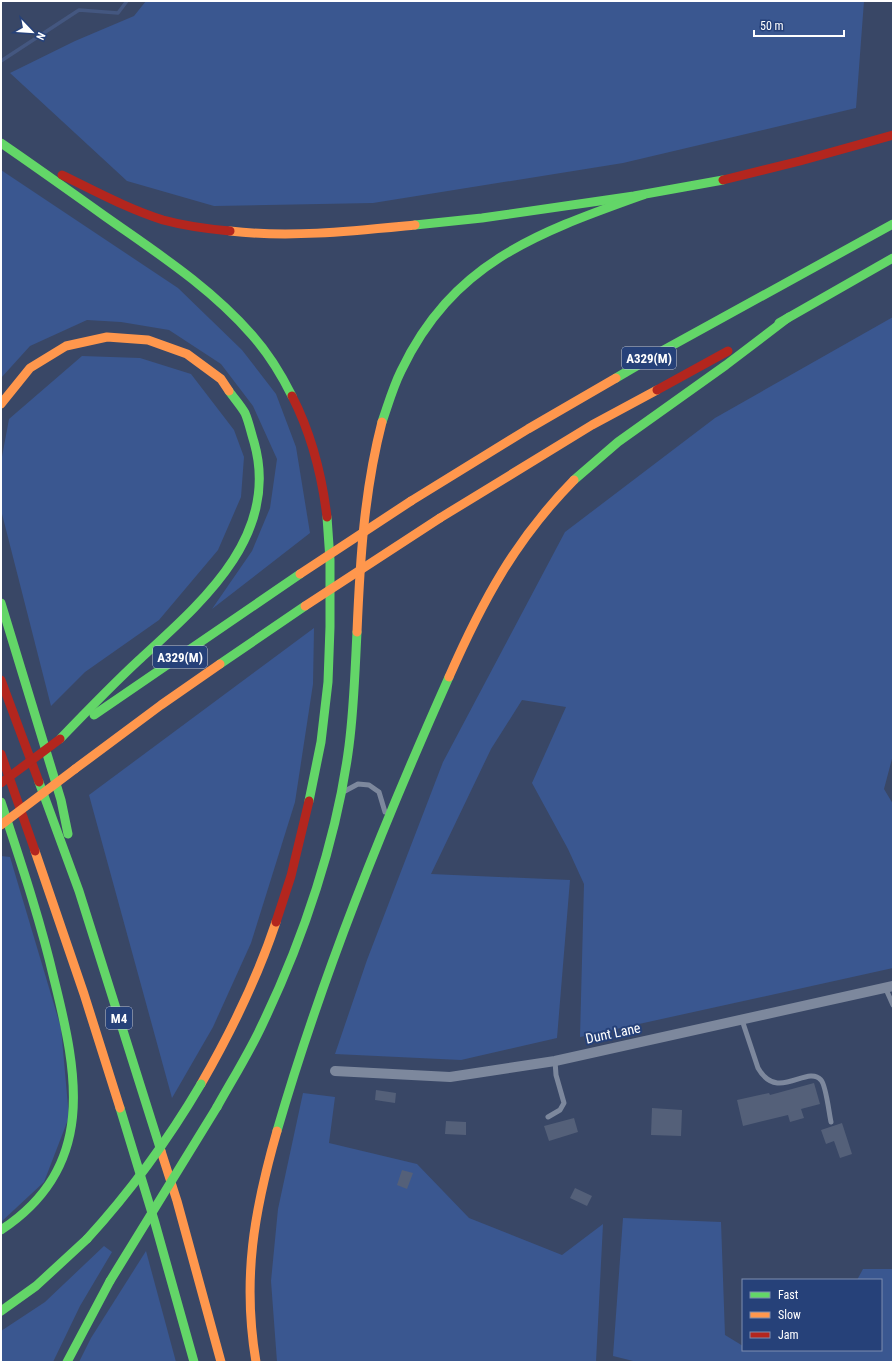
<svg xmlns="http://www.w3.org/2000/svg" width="894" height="1363" font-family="'Roboto Condensed',sans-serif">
	<rect width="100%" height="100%" fill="#394766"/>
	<g fill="#3a5790">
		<polygon points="146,1 864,1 856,108 623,163 373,203 214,206 127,181 10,73 75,41 134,16"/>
		<polygon points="1,170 178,288 242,350 276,394 296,447 310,533 212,609 252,551 270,508 277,459 253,406 221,364 169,330 121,322 87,320 30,346 1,378"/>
		<polygon points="893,317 893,755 884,789 893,804 893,968 580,1037 584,884 568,849 532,783 566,707 522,700 491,749 431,874 570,880 557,1038 461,1060 335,1054 367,960 443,762 565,532 715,418"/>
		<polygon points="82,356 140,358 191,374 234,430 244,457 241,497 218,550 159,620 85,672 51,706 1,510 1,462 9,419"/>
		<polygon points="314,628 313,684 295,802 251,943 213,1027 172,1098 89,795"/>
		<polygon points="1,856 10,857 61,1028 69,1117 44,1182 1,1222"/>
		<polygon points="303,1093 335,1097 329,1143 417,1164 469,1218 562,1255 603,1224 596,1362 277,1362 271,1281 278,1209"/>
		<polygon points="623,1218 721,1222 725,1335 743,1346 743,1350 881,1350 881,1280 857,1280 863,1269 893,1269 893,1362 637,1362 613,1356"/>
		<polygon points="104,1246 112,1252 80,1306 53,1362 1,1362 1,1331 45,1302"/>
		<polygon points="146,1251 176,1362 79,1362 91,1338"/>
	</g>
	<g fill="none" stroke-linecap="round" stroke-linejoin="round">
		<polyline stroke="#445780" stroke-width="3.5" points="1,61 79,10 118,13 127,1"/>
	</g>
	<g fill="#546079">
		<polygon points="814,1083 820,1104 801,1109 804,1118 790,1122 788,1115 743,1126 737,1100 769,1093 770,1095"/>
		<polygon points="376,1090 396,1093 395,1103 375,1100"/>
		<polygon points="652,1108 682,1110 681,1136 651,1135"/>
		<polygon points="574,1118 578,1132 549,1141 544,1126"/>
		<polygon points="446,1121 466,1122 466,1135 445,1134"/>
		<polygon points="842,1123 852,1154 840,1158 834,1141 826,1144 821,1130"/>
		<polygon points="402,1170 413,1173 407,1189 397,1185"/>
		<polygon points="575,1188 592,1196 587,1206 570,1198"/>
	</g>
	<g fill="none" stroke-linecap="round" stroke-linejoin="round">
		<g stroke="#7d889d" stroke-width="5">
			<polyline points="345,791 358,784 369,785 379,792 385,812"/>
			<polyline points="885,987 893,1005"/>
			<path d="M742 1020 758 1068C778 1103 807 1064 821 1080 826 1085 829 1113 831 1122"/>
			<polyline points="548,1117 560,1110 564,1103 556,1075 555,1061"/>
		</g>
		<polyline stroke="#7d889d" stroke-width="10" points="335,1071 450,1077 555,1061 893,986"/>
		<g stroke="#63d668" stroke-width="9">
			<path d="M1 143C36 167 71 192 106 217 157 253 210 287 252 335 268 353 281 374 292 396"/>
			<polyline points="415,225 482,218 634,196 723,180"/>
			<polyline points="779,323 893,258"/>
			<polyline points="616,378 662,351 893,224"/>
			<path d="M382 422C388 405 393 387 401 371 453 262 537 233 643 195"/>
			<polyline points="574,480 618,442 726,365 789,317"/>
			<polyline points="1,603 61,800 68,834"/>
			<polyline points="220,664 305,606"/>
			<polyline points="94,715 300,574"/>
			<path d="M60 739C86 712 112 685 139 660 201 603 281 536 254 442 251 433 249 422 245 413 241 406 234 398 229 391"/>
			<polyline points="39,782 79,891 161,1151"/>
			<polyline points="309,801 321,742 328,682 330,627 330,560 327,517"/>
			<path d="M1 802C20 860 40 919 54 979 78 1075 97 1167 1 1230"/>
			<path d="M217 1107C232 1080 249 1053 262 1025 303 940 337 839 349 746 354 708 355 670 357 632"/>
			<polyline points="120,1108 155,1223 194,1362"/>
			<path d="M277 1131C322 976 383 825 449 677"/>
			<polyline points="1,1311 36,1286 87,1239"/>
			<polyline points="67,1362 110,1281"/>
		</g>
		<g stroke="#ff974d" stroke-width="9">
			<path d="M230 231C291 238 354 231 415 225"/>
			<polyline points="1,404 30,368 66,346 107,337 148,340 187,354 221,379 229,391"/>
			<polyline points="411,501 528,429 616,378"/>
			<polyline points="440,518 592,425 657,390"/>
			<path d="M357 632C360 561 364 491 382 422"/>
			<path d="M449 677C482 602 515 540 574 480"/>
			<polyline points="75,769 161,705 220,664"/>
			<polyline points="35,851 84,994 120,1108"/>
			<path d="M201 1084C231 1032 257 979 276 922"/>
			<polyline points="161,1151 177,1201 221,1362"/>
			<path d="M256 1362C242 1279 254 1211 277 1131"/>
		</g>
		<g stroke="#b3261e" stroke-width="9">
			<path d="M62 175C95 191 128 209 163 220 185 226 208 229 230 231"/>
			<polyline points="723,180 800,161 893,135"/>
			<polyline points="657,390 728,351"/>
			<path d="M292 396C311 433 322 476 327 517"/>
			<polyline points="1,680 39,782"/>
			<polyline points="1,754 35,851"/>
			<polyline points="276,922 291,876 309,801"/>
		</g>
		<g stroke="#63d668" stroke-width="9">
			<path d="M87 1239C131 1191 168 1140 201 1084"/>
			<polyline points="110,1281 217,1107"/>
		</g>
		<g stroke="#ff974d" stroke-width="9">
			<polyline points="300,574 411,501"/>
			<polyline points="305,606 440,518"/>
			<polyline points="1,825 75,769"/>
		</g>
		<polyline stroke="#b3261e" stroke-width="9" points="1,783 60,739"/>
	</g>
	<g text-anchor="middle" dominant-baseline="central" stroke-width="4" stroke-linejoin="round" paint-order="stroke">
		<g fill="#264179" stroke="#bec6d7" stroke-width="1">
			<rect x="622" y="347" width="54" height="22" rx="3"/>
			<rect x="153" y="646" width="54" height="22" rx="3"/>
			<rect x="106" y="1007" width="26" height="22" rx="3"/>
		</g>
		<g font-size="13" font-weight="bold" fill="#fff">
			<text x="649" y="358">A329(M)</text>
			<text x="180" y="657">A329(M)</text>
			<text x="119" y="1018">M4</text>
		</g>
		<g font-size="14" fill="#fff" stroke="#264179">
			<text transform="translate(613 1033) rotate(-12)">Dunt Lane</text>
		</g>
	</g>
	<rect width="894" height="1363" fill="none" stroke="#ffffff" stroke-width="4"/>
	<rect x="742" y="1279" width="140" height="72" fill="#264179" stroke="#7d8daf"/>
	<rect x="750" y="1292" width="20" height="6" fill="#63d668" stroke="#7d8daf"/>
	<text x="778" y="1299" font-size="12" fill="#ffffff">Fast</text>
	<rect x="750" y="1312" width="20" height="6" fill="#ff974d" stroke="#7d8daf"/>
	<text x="778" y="1319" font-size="12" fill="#ffffff">Slow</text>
	<rect x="750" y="1332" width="20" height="6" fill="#b3261e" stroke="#7d8daf"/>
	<text x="778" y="1339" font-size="12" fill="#ffffff">Jam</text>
	<g transform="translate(32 32) rotate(115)" stroke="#264179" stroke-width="3" paint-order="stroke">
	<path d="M0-3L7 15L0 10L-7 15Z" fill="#ffffff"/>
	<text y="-6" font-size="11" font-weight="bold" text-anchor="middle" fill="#ffffff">N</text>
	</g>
	<path d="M754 30v6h90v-6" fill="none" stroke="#ffffff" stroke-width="2"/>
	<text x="760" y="30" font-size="12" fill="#ffffff" stroke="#264179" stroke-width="3" paint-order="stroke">50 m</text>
</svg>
